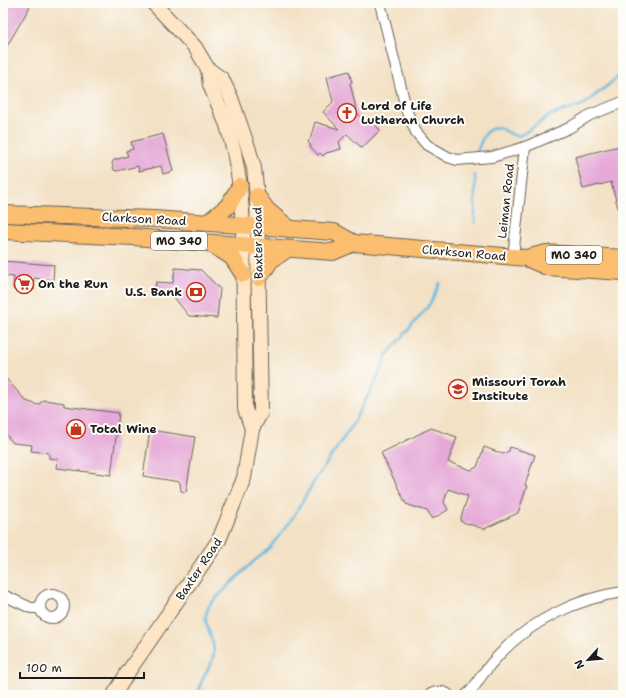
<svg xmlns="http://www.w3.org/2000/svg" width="626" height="698" font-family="'Shantell Sans',sans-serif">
	<rect width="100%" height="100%" fill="#fdfcf7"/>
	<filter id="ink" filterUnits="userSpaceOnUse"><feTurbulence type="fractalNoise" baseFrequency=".025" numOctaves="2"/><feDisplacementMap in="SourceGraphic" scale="8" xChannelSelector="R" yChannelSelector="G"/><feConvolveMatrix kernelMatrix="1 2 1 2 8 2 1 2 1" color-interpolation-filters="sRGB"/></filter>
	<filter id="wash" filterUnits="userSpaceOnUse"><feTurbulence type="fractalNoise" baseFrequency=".012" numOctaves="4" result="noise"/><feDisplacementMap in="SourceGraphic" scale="16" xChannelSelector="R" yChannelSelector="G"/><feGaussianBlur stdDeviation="0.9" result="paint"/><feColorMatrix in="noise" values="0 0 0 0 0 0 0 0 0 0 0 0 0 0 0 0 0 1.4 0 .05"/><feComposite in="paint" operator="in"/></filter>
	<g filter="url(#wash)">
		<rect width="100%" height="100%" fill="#f3e1c5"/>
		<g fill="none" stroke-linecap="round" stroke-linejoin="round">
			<g stroke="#63b7df" stroke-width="2.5">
				<path d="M477 152C481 142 485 127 498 127L513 135 518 136 523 134 550 115 580 106 587 102 623 73"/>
				<polyline points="475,223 475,175"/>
				<path d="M198 695C199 691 200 687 201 683 205 672 214 663 214 651 213 631 198 622 211 603L254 561 268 550 290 522 315 480 351 427 378 377 386 356 427 308 432 300 440 283"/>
			</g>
		</g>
		<g id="blocks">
			<g fill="#e5a9d8">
				<polygon points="3,3 32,3 3,53"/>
				<polygon points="349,71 352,82 350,83 357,113 366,121 369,118 380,130 362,148 347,134 339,142 341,149 326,153 323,156 320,153 318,155 310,146 311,145 308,141 311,137 315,122 339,129 323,112 333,102 327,77"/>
				<polygon points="163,134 173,171 163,174 161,166 139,171 138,166 117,171 114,170 112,163 114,160 128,156 126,151 133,149 131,142"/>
				<polygon points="623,145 623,218 621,219 611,182 583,189 575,157"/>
				<polygon points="3,261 54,265 53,280 34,278 34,290 13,289 14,277 3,276"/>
				<polygon points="175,268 201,270 220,289 217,318 189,316 173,296 155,295 156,282 173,283"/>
				<polygon points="3,375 26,401 38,405 44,400 64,403 64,406 119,413 111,475 57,468 58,459 49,458 49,453 31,451 32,445 13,443 3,431"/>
				<polygon points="431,428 457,437 448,462 471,470 477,467 484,447 503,454 509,451 510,447 535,455 525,485 527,486 518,513 484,529 460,521 468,496 448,489 444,502 448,510 432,519 427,511 406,504 381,453"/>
				<polygon points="150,430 195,437 186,492 181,491 180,482 143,476"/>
			</g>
		</g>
	</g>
	<g filter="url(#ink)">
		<use href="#blocks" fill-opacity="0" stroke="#676157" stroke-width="1"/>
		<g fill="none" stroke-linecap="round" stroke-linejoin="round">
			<g stroke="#676157" stroke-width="12">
				<g id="minor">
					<polyline points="380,3 407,112 416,132 427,145 448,157 457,160 492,157 525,147 569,128 590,115 623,102"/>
					<polyline points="513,257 525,147"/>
					<circle cx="52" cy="606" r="12"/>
					<polyline points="3,595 31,608 40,608"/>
					<path d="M429 695C436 691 443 691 449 695"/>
					<path d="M466 695C473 691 478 680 483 674 488 667 493 661 499 655 530 621 578 598 623 592"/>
				</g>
			</g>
			<g stroke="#676157" stroke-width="16">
				<g id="secondary">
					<polyline points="208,69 210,85 227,125 234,151 240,186 243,225 245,409 252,429"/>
					<polyline points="114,695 128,672 219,540 244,478 252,429 261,412 257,196 254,168 248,147 231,98 222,79 208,69 195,47 153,3"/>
				</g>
			</g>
			<g stroke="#676157" stroke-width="18">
				<g id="primary">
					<polyline points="257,196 267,210 290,229"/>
					<polyline points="3,214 155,219 334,232 354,243 526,258 547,267 623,272"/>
					<polyline points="207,223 228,206 240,186"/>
					<polyline points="3,231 133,237 333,252 354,243"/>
					<polyline points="211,244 232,257 243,274"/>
					<polyline points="526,258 546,253 623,258"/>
					<polyline points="259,278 271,260 288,249"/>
				</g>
			</g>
			<use href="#minor" stroke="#fff" stroke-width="10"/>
			<use href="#secondary" stroke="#fde5c5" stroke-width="14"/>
			<use href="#primary" stroke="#fbbe6e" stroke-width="16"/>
		</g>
	</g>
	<defs>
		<g id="church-ring" transform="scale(1)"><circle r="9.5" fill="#fdfcf7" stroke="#c8321e" stroke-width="1.5"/><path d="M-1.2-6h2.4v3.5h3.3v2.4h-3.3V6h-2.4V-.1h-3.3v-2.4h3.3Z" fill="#c8321e"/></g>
		<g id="supermarket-ring" transform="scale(1)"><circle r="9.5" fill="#fdfcf7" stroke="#c8321e" stroke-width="1.5"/><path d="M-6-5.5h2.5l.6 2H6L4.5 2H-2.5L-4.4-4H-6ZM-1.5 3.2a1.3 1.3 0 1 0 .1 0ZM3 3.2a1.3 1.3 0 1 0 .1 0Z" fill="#c8321e"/></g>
		<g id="bank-ring" transform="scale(1)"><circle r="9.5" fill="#fdfcf7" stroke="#c8321e" stroke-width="1.5"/><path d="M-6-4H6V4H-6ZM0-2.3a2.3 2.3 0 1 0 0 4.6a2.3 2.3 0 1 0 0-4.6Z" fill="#c8321e"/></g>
		<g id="school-ring" transform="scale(1)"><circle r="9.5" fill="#fdfcf7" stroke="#c8321e" stroke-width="1.5"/><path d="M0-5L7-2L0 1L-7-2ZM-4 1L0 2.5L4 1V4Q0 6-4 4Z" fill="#c8321e"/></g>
		<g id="shop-ring" transform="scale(1)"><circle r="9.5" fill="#fdfcf7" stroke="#c8321e" stroke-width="1.5"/><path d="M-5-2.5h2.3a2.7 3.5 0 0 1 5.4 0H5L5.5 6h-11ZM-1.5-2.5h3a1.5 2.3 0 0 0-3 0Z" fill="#c8321e"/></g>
	</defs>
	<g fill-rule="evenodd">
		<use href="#church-ring" x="347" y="113"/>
		<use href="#supermarket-ring" x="24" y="284"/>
		<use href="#bank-ring" x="196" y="292"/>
		<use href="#school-ring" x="458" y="389"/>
		<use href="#shop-ring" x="76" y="429"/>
	</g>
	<g text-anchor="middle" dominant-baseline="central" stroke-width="4" stroke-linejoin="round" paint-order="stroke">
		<g fill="#fdfcf7" stroke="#605f5e" stroke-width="1">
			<rect x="151" y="232" width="56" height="18" rx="3"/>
			<rect x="546" y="246" width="56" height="18" rx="3"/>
		</g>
		<g font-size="11" font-weight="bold" fill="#1c1c1c">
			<text x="179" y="241">MO 340</text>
			<text x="574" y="255">MO 340</text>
		</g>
		<g font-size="12" font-weight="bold" fill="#1c1c1c" stroke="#fdfcf7" text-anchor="start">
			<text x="361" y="106">Lord of Life<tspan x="361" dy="14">Lutheran Church</tspan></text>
			<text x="38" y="284">On the Run</text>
			<text x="182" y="292" text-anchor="end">U.S. Bank</text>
			<text x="472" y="382">Missouri Torah<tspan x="472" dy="14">Institute</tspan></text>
			<text x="90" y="429">Total Wine</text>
		</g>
		<g font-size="12" fill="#1c1c1c" stroke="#fdfcf7">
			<text transform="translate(506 201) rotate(-84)">Leiman Road</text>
			<text transform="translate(144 219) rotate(3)">Clarkson Road</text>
			<text transform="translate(258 243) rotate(-91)">Baxter Road</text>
			<text transform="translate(464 253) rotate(5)">Clarkson Road</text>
			<text transform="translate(199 569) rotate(-56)">Baxter Road</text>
		</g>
	</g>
	<rect width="626" height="698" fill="none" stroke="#fdfcf7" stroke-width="16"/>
	<g transform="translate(588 660) rotate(243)" stroke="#fdfcf7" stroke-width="3" paint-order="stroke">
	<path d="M0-3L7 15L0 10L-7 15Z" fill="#1c1c1c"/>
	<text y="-6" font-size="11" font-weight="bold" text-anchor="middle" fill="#1c1c1c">N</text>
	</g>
	<path d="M20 672v6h124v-6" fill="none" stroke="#1c1c1c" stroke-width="2"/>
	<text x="26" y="672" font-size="12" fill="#1c1c1c" stroke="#fdfcf7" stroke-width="3" paint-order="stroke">100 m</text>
</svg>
